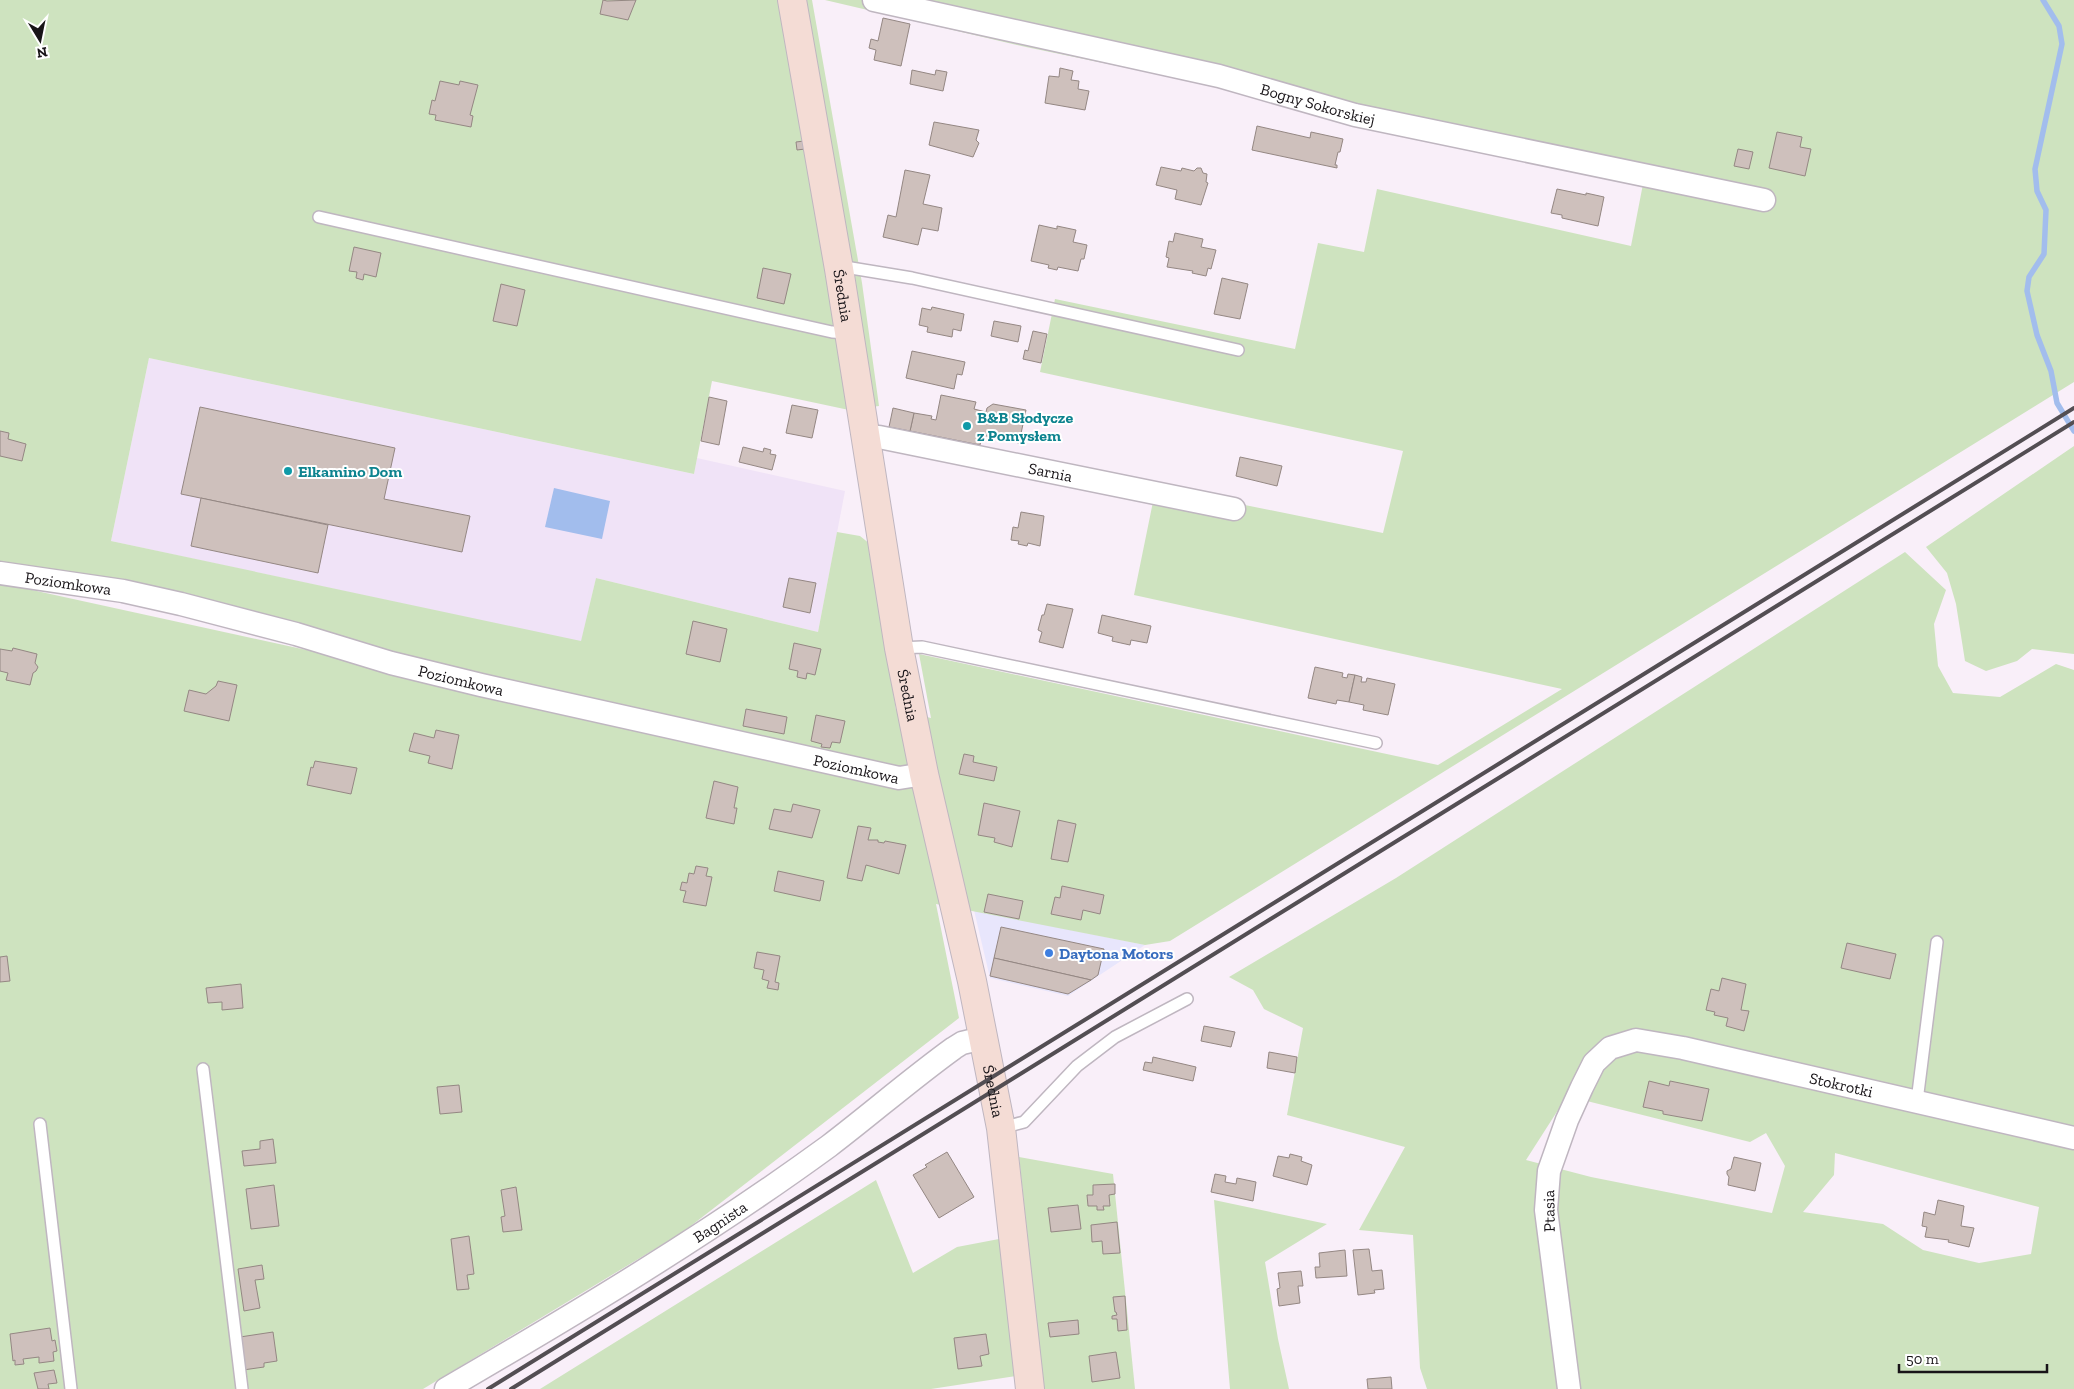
<svg xmlns="http://www.w3.org/2000/svg" width="2074" height="1389" font-family="'Zilla Slab',serif">
	<rect width="100%" height="100%" fill="#f9eff9"/>
	<polygon fill="#f0e3f7" points="149,358 694,474 697,458 845,491 818,632 596,578 581,642 111,541"/>
	<polygon fill="#e8e6fc" points="974,910 1115,939 1145,945 1068,996 990,978"/>
	<g fill="#cee3bf" fill-rule="evenodd">
		<polygon points="0,0 812,0 862,283 879,406 849,410 712,381 694,474 149,358 111,541 581,641 596,578 818,632 837,532 860,536 870,544 896,710 931,718 919,654 1438,765 1562,689 1134,595 1156,487 1383,533 1403,451 1040,372 1055,299 1295,349 1318,243 1364,252 1377,189 1631,246 1643,184 1248,93 1026,47 825,0 2074,0 2074,382 1170,941 1145,945 936,904 959,1018 683,1232 423,1389 0,1389 0,583 389,668 0,562"/>
		<polygon points="2074,446 2074,654 2032,649 2017,661 1986,671 1965,661 1956,604 1947,573 1926,547"/>
		<path d="M1905 552 1946 590 1934 624 1938 666 1953 693 2000 697 2056 664 2074 670V1389H1427L1420 1368 1413 1235 1359 1230 1405 1147 1287 1115 1303 1028 1264 1009 1253 990 1229 977 1396 878ZM1567 1096 1750 1142 1766 1133 1785 1166 1772 1213 1591 1177 1526 1160ZM1835 1153 2039 1207 2031 1254 1979 1263 1923 1250 1883 1224 1803 1212 1834 1175Z"/>
		<polygon points="1019,1157 1113,1174 1135,1389 1044,1389"/>
		<polygon points="876,1180 913,1273 957,1247 999,1239 1016,1376 931,1389 540,1389"/>
		<polygon points="1214,1200 1327,1224 1265,1262 1278,1339 1289,1389 1230,1389"/>
	</g>
	<polygon fill="#a2bded" points="554,488 610,501 602,539 545,527"/>
	<g fill="none" stroke-linecap="round" stroke-linejoin="round">
		<polyline stroke="#a2bded" stroke-width="5.5" points="2043,0 2059,26 2062,44 2035,169 2037,191 2046,210 2044,254 2029,277 2027,291 2037,335 2051,371 2057,403 2074,431"/>
	</g>
	<g fill="#cec0bc" stroke="#948783">
		<polygon points="603,0 607,1 636,0 628,20 600,14"/>
		<polygon points="883,18 910,24 901,66 874,60 876,50 869,48 871,39 878,41"/>
		<polygon points="1060,68 1073,71 1071,80 1079,81 1078,89 1089,91 1085,110 1045,103 1049,76 1059,77"/>
		<polygon points="912,70 935,75 936,70 947,72 943,91 910,84"/>
		<polygon points="440,81 459,85 460,81 478,85 470,115 473,116 471,127 435,120 436,115 429,114 432,100 435,101"/>
		<polygon points="934,122 979,130 976,140 979,143 973,157 929,145"/>
		<polygon points="1257,126 1310,138 1311,132 1343,139 1340,152 1338,152 1335,165 1337,165 1337,168 1252,150"/>
		<polygon points="1777,132 1802,137 1800,147 1811,149 1805,176 1769,168"/>
		<polygon points="804,141 805,149 797,150 796,142"/>
		<polygon points="1738,149 1753,152 1749,169 1734,166"/>
		<polygon points="1161,167 1181,171 1182,168 1194,171 1197,168 1201,168 1203,173 1207,174 1206,182 1208,183 1201,205 1175,199 1177,190 1156,185"/>
		<polygon points="905,170 930,175 923,204 942,208 938,231 922,228 918,245 883,237 888,215 896,217"/>
		<polygon points="1557,189 1586,195 1586,193 1604,197 1598,226 1562,218 1562,215 1551,213"/>
		<polygon points="1039,225 1057,229 1057,226 1076,230 1073,242 1087,245 1084,259 1081,259 1078,271 1058,267 1057,270 1048,268 1049,265 1031,261"/>
		<polygon points="1175,233 1203,239 1201,247 1216,250 1211,269 1208,268 1206,276 1192,273 1193,271 1167,267 1169,258 1166,257 1169,241 1173,242"/>
		<polygon points="354,247 381,253 376,277 364,274 363,280 356,278 357,272 349,271"/>
		<polygon points="763,268 791,274 784,304 757,298"/>
		<polygon points="1222,278 1248,284 1240,319 1214,314"/>
		<polygon points="501,284 525,290 517,326 493,321"/>
		<polygon points="932,307 964,314 961,331 953,329 952,337 927,332 928,327 919,325 922,308 931,310"/>
		<polygon points="994,321 1021,326 1018,342 991,336"/>
		<polygon points="1033,331 1047,334 1041,363 1023,359 1025,350 1028,351"/>
		<polygon points="912,351 965,362 962,375 957,374 954,389 906,378"/>
		<polygon points="941,395 976,402 974,409 986,412 987,408 993,404 1026,410 1019,443 982,435 980,445 910,431 914,413 932,416 931,419 936,420"/>
		<polygon points="709,397 727,401 719,445 701,441"/>
		<polygon points="792,405 818,410 812,438 786,433"/>
		<polygon points="200,407 395,448 384,499 470,516 462,552 181,494"/>
		<polygon points="893,408 914,413 910,431 889,427"/>
		<polygon points="0,431 9,433 8,439 26,444 22,461 0,456"/>
		<polygon points="743,447 763,452 764,448 771,450 770,454 776,455 772,470 739,462"/>
		<polygon points="1240,457 1282,466 1277,486 1236,476"/>
		<polygon points="201,498 328,525 318,573 191,546"/>
		<polygon points="1021,512 1044,516 1040,546 1028,543 1027,546 1018,544 1019,541 1011,540 1013,527 1018,528"/>
		<polygon points="789,578 816,583 810,613 783,607"/>
		<polygon points="1047,604 1073,609 1063,648 1039,642 1042,632 1038,630 1042,615 1044,615"/>
		<polygon points="1102,615 1151,626 1147,643 1131,640 1130,645 1112,641 1113,637 1098,633"/>
		<polygon points="693,621 727,629 720,662 686,654"/>
		<polygon points="794,643 821,649 815,675 807,673 806,679 797,677 798,671 789,669"/>
		<polygon points="13,648 37,654 35,663 38,667 36,671 33,673 30,685 6,680 8,673 0,671 0,649 12,651"/>
		<polygon points="1315,667 1343,673 1342,677 1347,678 1348,674 1355,675 1349,702 1337,700 1336,704 1308,698"/>
		<polygon points="1355,675 1362,677 1361,682 1366,682 1367,678 1395,684 1388,715 1363,710 1364,705 1349,702"/>
		<polygon points="218,681 237,685 229,721 184,711 189,690 206,694 216,686"/>
		<polygon points="746,709 787,717 784,734 743,726"/>
		<polygon points="816,715 845,721 840,743 832,742 830,748 821,747 822,744 811,741"/>
		<polygon points="436,730 459,735 452,769 428,763 430,756 409,751 414,733 434,738"/>
		<polygon points="964,754 974,756 973,762 997,767 994,781 959,774"/>
		<polygon points="315,761 357,768 351,794 307,785 311,767 313,768"/>
		<polygon points="714,781 738,787 734,808 737,808 734,824 706,818"/>
		<polygon points="984,803 1020,811 1012,847 994,842 995,838 978,835"/>
		<polygon points="793,804 820,810 812,838 769,829 774,809 791,812"/>
		<polygon points="1058,820 1076,824 1068,862 1051,859"/>
		<polygon points="858,826 871,828 868,840 878,840 878,842 884,843 885,841 906,845 899,874 866,865 862,881 847,878"/>
		<polygon points="696,866 708,868 706,876 712,877 706,906 683,902 686,891 680,890 682,882 687,883 689,873 694,874"/>
		<polygon points="778,871 824,881 820,901 774,891"/>
		<polygon points="1062,886 1104,895 1100,914 1083,910 1081,920 1051,914 1055,897 1060,898"/>
		<polygon points="988,894 1023,901 1019,919 984,912"/>
		<polygon points="1001,927 1104,949 1098,975 1091,980 994,958"/>
		<polygon points="1847,943 1896,954 1890,979 1841,968"/>
		<polygon points="757,952 780,956 775,982 779,983 778,990 767,988 769,981 762,979 764,970 754,968"/>
		<polygon points="7,956 10,981 0,982 0,957"/>
		<polygon points="994,958 1091,980 1068,994 990,976"/>
		<polygon points="1722,978 1746,984 1741,1010 1749,1011 1744,1031 1726,1026 1728,1018 1714,1015 1715,1012 1706,1010 1711,989 1719,991"/>
		<polygon points="241,984 243,1008 222,1010 222,1002 208,1003 206,988"/>
		<polygon points="1204,1026 1235,1032 1231,1047 1201,1041"/>
		<polygon points="1269,1052 1297,1057 1295,1073 1267,1068"/>
		<polygon points="1153,1057 1196,1067 1193,1081 1143,1070 1145,1062 1152,1063"/>
		<polygon points="1649,1081 1669,1086 1670,1081 1709,1089 1702,1121 1663,1114 1663,1111 1643,1107"/>
		<polygon points="459,1085 462,1112 440,1114 437,1087"/>
		<polygon points="273,1139 276,1163 244,1166 242,1151 260,1149 260,1141"/>
		<polygon points="947,1152 974,1197 939,1218 913,1175 927,1167 925,1165"/>
		<polygon points="1290,1154 1302,1157 1301,1161 1312,1165 1307,1185 1273,1176 1278,1156 1289,1158"/>
		<polygon points="1734,1157 1761,1163 1755,1191 1728,1185 1729,1177 1727,1174 1727,1171 1731,1169"/>
		<polygon points="1215,1174 1226,1176 1225,1182 1236,1184 1237,1178 1256,1182 1253,1201 1211,1192"/>
		<polygon points="1115,1184 1115,1194 1109,1195 1110,1206 1103,1206 1104,1210 1097,1210 1097,1206 1088,1206 1087,1195 1093,1195 1093,1185"/>
		<polygon points="274,1185 279,1226 251,1229 246,1189"/>
		<polygon points="516,1187 522,1230 503,1232 501,1217 505,1216 501,1190"/>
		<polygon points="1938,1200 1964,1206 1961,1226 1974,1228 1969,1247 1948,1242 1949,1240 1925,1237 1927,1227 1922,1226 1924,1212 1935,1215"/>
		<polygon points="1078,1205 1081,1229 1051,1232 1048,1208"/>
		<polygon points="1117,1222 1120,1253 1103,1254 1102,1241 1092,1242 1091,1225"/>
		<polygon points="469,1236 474,1274 467,1275 469,1289 457,1290 451,1239"/>
		<polygon points="1369,1249 1372,1271 1382,1270 1384,1289 1374,1290 1375,1293 1358,1295 1353,1250"/>
		<polygon points="1345,1250 1347,1276 1316,1278 1315,1267 1320,1267 1319,1253"/>
		<polygon points="262,1265 264,1279 255,1280 260,1308 244,1311 238,1269"/>
		<polygon points="1301,1271 1303,1286 1298,1286 1300,1303 1279,1306 1277,1289 1280,1288 1278,1273"/>
		<polygon points="1125,1296 1127,1330 1118,1331 1117,1319 1112,1319 1112,1316 1117,1315 1116,1312 1115,1312 1113,1297"/>
		<polygon points="1078,1320 1079,1334 1050,1337 1048,1323"/>
		<polygon points="50,1328 52,1341 55,1340 57,1351 53,1352 54,1361 39,1363 39,1357 23,1359 24,1364 15,1365 15,1360 13,1361 10,1334"/>
		<polygon points="273,1332 277,1361 264,1363 264,1367 243,1370 240,1337"/>
		<polygon points="986,1334 989,1354 980,1356 982,1366 958,1369 954,1338"/>
		<polygon points="1116,1352 1120,1378 1092,1382 1089,1356"/>
		<polygon points="54,1370 57,1383 48,1384 49,1389 38,1389 34,1373"/>
		<polygon points="1391,1377 1392,1389 1368,1389 1367,1379"/>
	</g>
	<g fill="none" stroke-linecap="round" stroke-linejoin="round">
		<g stroke="#bfb6c0" stroke-width="14">
			<g id="lane">
				<polyline points="319,217 832,332 849,333"/>
				<polyline points="839,269 851,268 912,278 1238,350"/>
				<polyline points="899,648 922,647 1376,743"/>
				<polyline points="203,1069 242,1389"/>
				<polyline points="1917,1101 1937,942"/>
				<polyline points="40,1124 71,1389"/>
				<polyline points="1001,1128 1024,1122 1077,1066 1115,1037 1187,999"/>
			</g>
		</g>
		<g stroke="#bfb6c0" stroke-width="25">
			<g id="street">
				<path id="s1" d="M874 0 1219 76 1355 115 1764 200"/>
				<path id="s2" d="M866 438 879 437 1234 509"/>
				<path id="s3" d="M0 573 123 591 181 604 296 634 391 663 481 685 899 778 924 774"/>
				<path id="s4" d="M446 1389C577 1313 707 1235 829 1146 871 1114 911 1079 954 1048L962 1043 983 1038"/>
				<path id="s5" d="M1569 1389 1546 1210 1549 1171 1567 1120 1582 1087 1594 1063 1610 1048 1636 1040 1683 1048 2074 1138"/>
			</g>
		</g>
		<g stroke="#bfb6c0" stroke-width="30">
			<g id="secondary">
				<path id="s6" d="M792 0 839 269 899 648 924 774 972 981 1001 1128 1030 1389"/>
			</g>
		</g>
		<use href="#lane" stroke="#fff" stroke-width="11"/>
		<use href="#street" stroke="#fff" stroke-width="22"/>
		<use href="#secondary" stroke="#f4dcd5" stroke-width="28"/>
		<g stroke="#534e53" stroke-width="4">
			<polyline points="488,1389 2074,408"/>
			<polyline points="511,1389 2074,422"/>
		</g>
	</g>
	<g fill="#0f9aa8" stroke="#fff" stroke-width="2">
		<circle cx="967" cy="426" r="5"/>
		<circle cx="288" cy="471" r="5"/>
	</g>
	<circle fill="#3f7fe0" stroke="#fff" stroke-width="2" cx="1049" cy="953" r="5"/>
	<g text-anchor="middle" dominant-baseline="central" stroke-width="4" stroke-linejoin="round" paint-order="stroke">
		<g font-size="16" fill="#181418" stroke="#fff">
			<text stroke="none"><textPath href="#s1" startOffset="456">Bogny Sokorskiej</textPath></text>
			<text stroke="none"><textPath href="#s6" startOffset="300">Średnia</textPath></text>
			<text stroke="none"><textPath href="#s2" startOffset="188">Sarnia</textPath></text>
			<text stroke="none"><textPath href="#s3" startOffset="69">Poziomkowa</textPath></text>
			<text stroke="none"><textPath href="#s3" startOffset="474">Poziomkowa</textPath></text>
			<text stroke="none"><textPath href="#s6" startOffset="705">Średnia</textPath></text>
			<text stroke="none"><textPath href="#s3" startOffset="879">Poziomkowa</textPath></text>
			<text stroke="none"><textPath href="#s5" startOffset="596">Stokrotki</textPath></text>
			<text stroke="none"><textPath href="#s6" startOffset="1110">Średnia</textPath></text>
			<text transform="translate(1549 1211) rotate(-91)">Ptasia</text>
			<text stroke="none"><textPath href="#s4" startOffset="321">Bagnista</textPath></text>
		</g>
		<g font-size="16" font-weight="bold" fill="#0d838f" stroke="#fff" text-anchor="start">
			<text x="977" y="417">B&amp;B Słodycze<tspan x="977" dy="18">z Pomysłem</tspan></text>
			<text x="298" y="471">Elkamino Dom</text>
		</g>
		<g font-size="16" font-weight="bold" fill="#366cbe" stroke="#fff" text-anchor="start">
			<text x="1059" y="953">Daytona Motors</text>
		</g>
	</g>
	<g transform="translate(40 40) rotate(170)" stroke="#ffffff" stroke-width="4" paint-order="stroke">
	<path d="M0-4L9 19L0 12L-9 19Z" fill="#181418"/>
	<text y="-8" font-size="14" font-weight="bold" text-anchor="middle" fill="#181418">N</text>
	</g>
	<path d="M1899 1364v8h148v-8" fill="none" stroke="#181418" stroke-width="2.5"/>
	<text x="1906" y="1364" font-size="15" fill="#181418" stroke="#ffffff" stroke-width="4" paint-order="stroke">50 m</text>
</svg>
